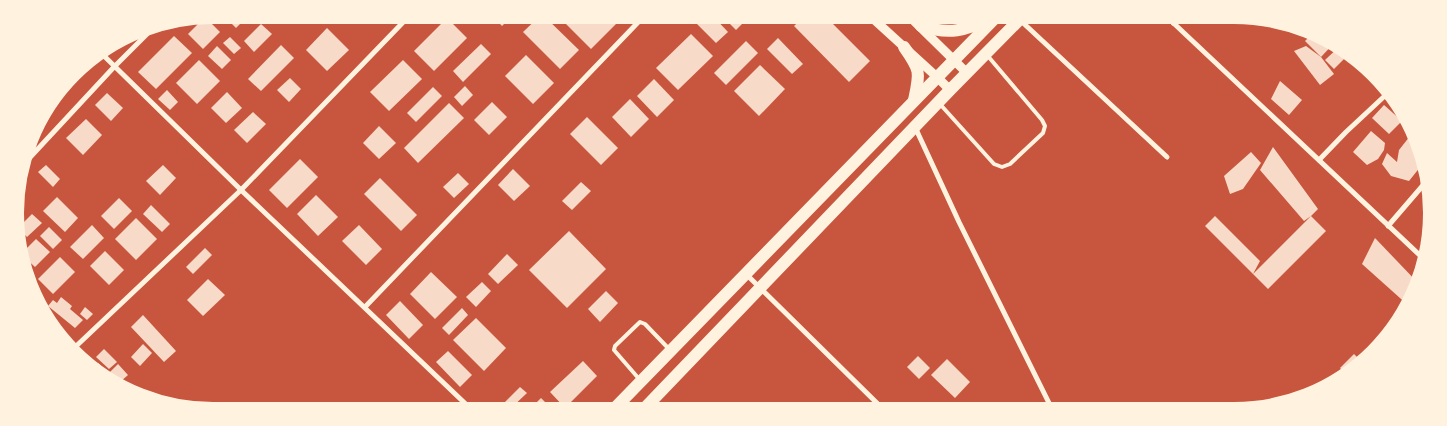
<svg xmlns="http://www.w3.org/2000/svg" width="1447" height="426" font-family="Quicksand,sans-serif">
	<rect width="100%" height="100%" fill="#c8553d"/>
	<g fill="#f7dbc8">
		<polygon points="221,13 251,13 236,28"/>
		<polygon points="272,13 293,13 283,23"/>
		<polygon points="490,13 514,14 502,26"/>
		<polygon points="542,14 579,50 560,69 523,32"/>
		<polygon points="571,14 624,14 625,15 591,49 563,21"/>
		<polygon points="703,14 711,14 728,32 716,43 695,22"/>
		<polygon points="720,14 752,14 736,30"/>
		<polygon points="806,15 824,15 870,61 849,82 794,26"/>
		<polygon points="205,17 220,32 203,49 188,34"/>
		<polygon points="447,18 467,38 434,71 414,51"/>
		<polygon points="261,24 272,34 254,52 244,41"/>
		<polygon points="327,28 349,50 327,71 306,50"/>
		<polygon points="1313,33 1335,42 1321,57 1305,41"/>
		<polygon points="691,34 713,56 678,90 656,68"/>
		<polygon points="174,36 192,53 156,89 138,72"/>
		<polygon points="230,37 241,48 234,54 223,43"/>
		<polygon points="778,38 803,64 792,74 767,49"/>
		<polygon points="746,41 758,53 726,85 714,73"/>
		<polygon points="481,44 491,54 463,82 453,71"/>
		<polygon points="281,45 294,58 261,91 248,79"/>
		<polygon points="1341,45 1351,52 1334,69 1325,60"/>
		<polygon points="217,46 231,60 222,69 208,56"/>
		<polygon points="1306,46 1321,57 1334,74 1320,85 1294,51"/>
		<polygon points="526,55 554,83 533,104 505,76"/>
		<polygon points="199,60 220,81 197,104 176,83"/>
		<polygon points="403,60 422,79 389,111 370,92"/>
		<polygon points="760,65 785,89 759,116 734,91"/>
		<polygon points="290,78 301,89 289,102 277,90"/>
		<polygon points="654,79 674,100 657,117 637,96"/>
		<polygon points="1280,81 1302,100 1289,115 1271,99"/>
		<polygon points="465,86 473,95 462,106 454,97"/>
		<polygon points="433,87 442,96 416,122 407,113"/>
		<polygon points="167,90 178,102 170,110 158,99"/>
		<polygon points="227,92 242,108 226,123 211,108"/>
		<polygon points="107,93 123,108 111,121 95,105"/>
		<polygon points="630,99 649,119 631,137 612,117"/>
		<polygon points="1399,99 1401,101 1408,120 1393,105"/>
		<polygon points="492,102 507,117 489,135 474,120"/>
		<polygon points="449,103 464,118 418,163 404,148"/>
		<polygon points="1384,105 1402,121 1389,134 1372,118"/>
		<polygon points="253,112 266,124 247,143 234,130"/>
		<polygon points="587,117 618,148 601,165 570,134"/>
		<polygon points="86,119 102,135 83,155 66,138"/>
		<polygon points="379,126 396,143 379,159 363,143"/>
		<polygon points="1371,131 1385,143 1384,150 1378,159 1367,165 1353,152"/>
		<polygon points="1410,136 1418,142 1425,161 1409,181 1391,176 1382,164 1387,153 1397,162 1399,150"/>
		<polygon points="1273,147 1318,209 1311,216 1326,231 1268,289 1205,226 1215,216 1260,261 1253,274 1311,216 1304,221 1260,170"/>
		<polygon points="1251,152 1261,163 1243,189 1230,194 1224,176"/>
		<polygon points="300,159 318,177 287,208 269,190"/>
		<polygon points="46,165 60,179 53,187 38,172"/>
		<polygon points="163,165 176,178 160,195 146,181"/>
		<polygon points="513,169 530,186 514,201 498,185"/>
		<polygon points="458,173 469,184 454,198 443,187"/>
		<polygon points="380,178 417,215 401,231 364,194"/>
		<polygon points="581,182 591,191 572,210 562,201"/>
		<polygon points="316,195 338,217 318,236 297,214"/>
		<polygon points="57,197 78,218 65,232 43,211"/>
		<polygon points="119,198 132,211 114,229 101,216"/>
		<polygon points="13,200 22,209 15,216 13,204"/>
		<polygon points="151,205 170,224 162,232 143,214"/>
		<polygon points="32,214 42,223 27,237 18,228"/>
		<polygon points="136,218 157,239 136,260 115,239"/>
		<polygon points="92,225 104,238 83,259 70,247"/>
		<polygon points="359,225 382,249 366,265 342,241"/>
		<polygon points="49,227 62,240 53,249 40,236"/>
		<polygon points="569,231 606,269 567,308 529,270"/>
		<polygon points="1375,238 1419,284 1410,307 1362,264"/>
		<polygon points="36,239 50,252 35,267 21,254"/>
		<polygon points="205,248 212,255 193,274 186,267"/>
		<polygon points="105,251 124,270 109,285 90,266"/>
		<polygon points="507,254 518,265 498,284 488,274"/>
		<polygon points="60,257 75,272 53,294 38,279"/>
		<polygon points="431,272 457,297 435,319 410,294"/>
		<polygon points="208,279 225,295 203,316 187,300"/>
		<polygon points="482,282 491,291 476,307 466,297"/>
		<polygon points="606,291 618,303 600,322 588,309"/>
		<polygon points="61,297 72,306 70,309 83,320 75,328 48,306 53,300 57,303"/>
		<polygon points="400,301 423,325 409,339 386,315"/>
		<polygon points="85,307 93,314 87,320 80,314"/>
		<polygon points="462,308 468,315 449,335 442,328"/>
		<polygon points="143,315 176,351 164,362 131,327"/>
		<polygon points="476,318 506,348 484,371 453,340"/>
		<polygon points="143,344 152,353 140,366 131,357"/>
		<polygon points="104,349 117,362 109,369 96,357"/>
		<polygon points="448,351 472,375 460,387 436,362"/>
		<polygon points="1354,354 1365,365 1348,376 1340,368"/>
		<polygon points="918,356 930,368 919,379 907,367"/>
		<polygon points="947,359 970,382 955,398 931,375"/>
		<polygon points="583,361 597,376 565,408 550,392"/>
		<polygon points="98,363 125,389 123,391 113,386 92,369"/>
		<polygon points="118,364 128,375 120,382 110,372"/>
		<polygon points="520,387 527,393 509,410 503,404"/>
		<polygon points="541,398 553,410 537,410 533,406"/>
	</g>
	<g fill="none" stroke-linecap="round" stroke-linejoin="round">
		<g stroke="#fff3e0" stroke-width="4">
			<polyline points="939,103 994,164 1002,167 1010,164 1043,133 1045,126 1042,120 987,55"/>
			<polyline points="640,380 614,350 615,346 640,322 645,324 669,349"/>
		</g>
		<g stroke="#fff3e0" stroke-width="5">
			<polyline points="1166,16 1427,262"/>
			<polyline points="1020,20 1167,157"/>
			<polyline points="1173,23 1179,16"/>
			<polyline points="99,51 241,190 472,410"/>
			<polyline points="915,127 959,222 1053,411"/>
			<polyline points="1319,160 1346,132 1390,91"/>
			<polyline points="22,166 114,67 158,23"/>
			<polyline points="1388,226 1431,176"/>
			<polyline points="746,274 885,411"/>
			<polyline points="365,307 646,14"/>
			<polyline points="71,351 241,190 412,13"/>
		</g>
		<g stroke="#fff3e0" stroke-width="9">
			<polyline points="869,15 937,77 950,90"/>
			<polyline points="908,15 967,73"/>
		</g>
		<g stroke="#fff3e0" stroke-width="12">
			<path d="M921 26C949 35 966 31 991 18"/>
			<path d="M904 47C921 71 920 72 914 100"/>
			<polyline points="612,411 998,15"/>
			<polyline points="642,411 950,90 1024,15"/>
		</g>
	</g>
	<path d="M0 0H1447V426H0ZM213 21H1234A192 192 0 0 1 1426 213V213A192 192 0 0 1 1234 405H213A192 192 0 0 1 21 213V213A192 192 0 0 1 213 21Z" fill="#fff3e0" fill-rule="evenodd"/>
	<path fill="none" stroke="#fff3e0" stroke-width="6" d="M213 21H1234A192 192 0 0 1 1426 213V213A192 192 0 0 1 1234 405H213A192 192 0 0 1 21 213V213A192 192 0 0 1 213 21Z"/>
</svg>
